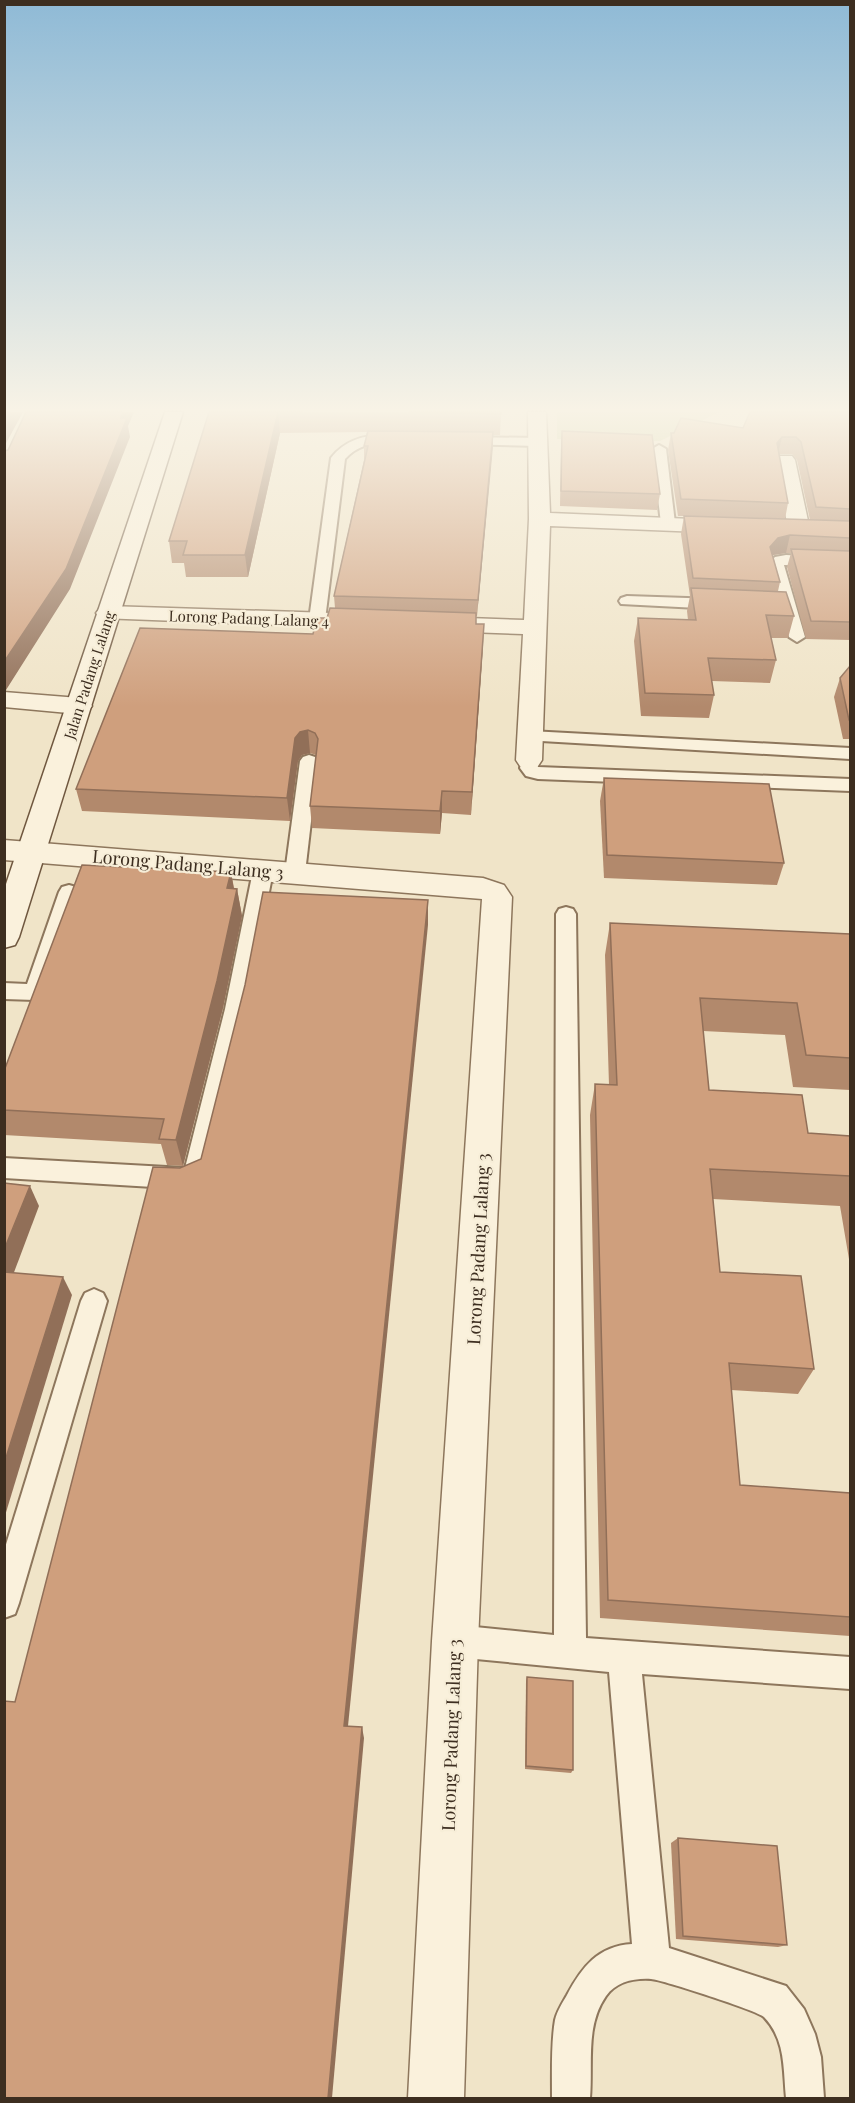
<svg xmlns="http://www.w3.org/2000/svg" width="855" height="2103" font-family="'Playfair Display',serif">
	<rect width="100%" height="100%" fill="#f0e4c8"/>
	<polygon fill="#c9cf9b" points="557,412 719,412 660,441 557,439"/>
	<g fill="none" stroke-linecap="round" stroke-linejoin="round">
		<g stroke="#8d765c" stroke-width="4">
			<g id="lane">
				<path d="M385 435 399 436 401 439C388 450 367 435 345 459L325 620 323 623H311L309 620 331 458C345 440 364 435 385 435Z"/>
				<polygon points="463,437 538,438 545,442 538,446 458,444 456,441 458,438"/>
				<polygon points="659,445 666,449 675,523 668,527 661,523 652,449"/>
				<polygon points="786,555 850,558 850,567 784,565 805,637 797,642 789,637 768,564 775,557"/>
				<polygon points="627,596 717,599 725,604 717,609 621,604 619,601 621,598"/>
				<polygon points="530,731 850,748 850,759 524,740 521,736 524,732"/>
				<polygon points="529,754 535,756 538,767 850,779 850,791 538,779 526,776 520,768 523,756"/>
				<polygon points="309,755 315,757 318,761 305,873 302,878 295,880 288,878 285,873 300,761 303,757"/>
				<polygon points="263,864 270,866 273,871 247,1009 205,1181 186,1189 4,1178 4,1158 185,1168 225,1009 253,871 256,866"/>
				<polygon points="69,885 76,887 79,892 43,998 35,1000 4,999 4,983 27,984 59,892 62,887"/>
				<path d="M566 907 573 909 576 914 586 1638 850 1657V1689L642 1674 669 1948 786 1986 804 2009 815 2034 821 2057 824 2098H786C783 2069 786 2040 764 2017 758 2011 663 1980 651 1979 634 1978 616 1982 606 1996 585 2026 593 2064 590 2098H552C552 2075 551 2043 555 2020 557 2011 563 2002 567 1995 582 1967 598 1946 632 1944L609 1672 455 1657 444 1652 439 1641 444 1630 455 1625 554 1635 556 914 559 909Z"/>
				<polygon points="94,1289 103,1293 107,1301 19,1603 15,1614 4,1618 4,1551 81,1301 85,1293"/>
			</g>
		</g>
		<g stroke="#8d765c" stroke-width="3">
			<g id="street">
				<polygon points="528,412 546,412 550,513 787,523 775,460 778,456 792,456 795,460 810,530 807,535 799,536 550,526 542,760 538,766 529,768 520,766 516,760 523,634 440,631 432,629 428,624 432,619 440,617 524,620 529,519"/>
				<polygon points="108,606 361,614 369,616 373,621 369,626 361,628 100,618 96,613 100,608"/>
				<polygon points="4,692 79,698 88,701 92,706 88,711 79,714 4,707"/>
				<polygon points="4,840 483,878 504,885 512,897 478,1641 464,2098 408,2098 432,1641 482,899 4,860"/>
			</g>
		</g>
		<g stroke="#6f573f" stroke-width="3">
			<polygon id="secondary" points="165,412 183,412 19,937 15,945 4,948 4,890"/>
		</g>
		<use href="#lane" fill="#faf1dc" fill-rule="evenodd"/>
		<use href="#street" fill="#faf1dc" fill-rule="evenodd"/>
		<use href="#secondary" fill="#faf1dc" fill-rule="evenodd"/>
	</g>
	<g fill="#b2896c" fill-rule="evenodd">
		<polygon points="209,412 501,412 500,435 493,435 477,616 476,616 476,624 483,646 471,815 442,813 440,834 312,828 310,806 316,755 310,753 302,755 298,761 290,821 82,811 76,789 313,634 327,618 335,608 334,596 364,460 364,446 367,432 280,433 248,577 186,577 184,563 172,563 169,541"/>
		<path d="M850 412V640L806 639 787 567 791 553H786L773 555V556L780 582 778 591 794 616 788 638H771L776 660 770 683 712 681 714 695 709 718 641 716 634 641 638 618 688 620 687 611 690 596 681 534 684 516H678L668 450 671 433 743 428ZM779 454H792L797 460 810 520 785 519 788 503Z"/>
		<polygon points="562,431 660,494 657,510 560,506 561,447"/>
		<polygon points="850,666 850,739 843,739 834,697 840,678"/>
		<polygon points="604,778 784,863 777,885 604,878 600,801"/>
		<polygon points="231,872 234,888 237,889 242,916 223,1008 183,1166 167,1165 161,1144 4,1135 4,1071"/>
		<polygon points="610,923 850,934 850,1090 793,1087 785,1035 703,1031 709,1090 808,1133 850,1136 850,1265 840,1206 713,1199 720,1272 814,1369 798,1394 731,1390 740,1485 850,1493 850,1636 600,1618 590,1115 595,1084 609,1085 605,955"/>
		<polygon points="527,1677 573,1770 571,1773 525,1769 526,1681"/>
		<polygon points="678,1838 787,1945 778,1947 676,1939 671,1843"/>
	</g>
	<g fill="#916f58">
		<polygon points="9,412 23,412 4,447 4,420"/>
		<polygon points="123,412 134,412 128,426 130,437 70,589 6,690 4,690 4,662"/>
		<polygon points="278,412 280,433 248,577 245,555"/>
		<polygon points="493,432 493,447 477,616 478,600"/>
		<polygon points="782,437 778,454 777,443"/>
		<polygon points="790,535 786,553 773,555 766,565 770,547 778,538"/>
		<polygon points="484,624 483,646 471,815 472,792"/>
		<polygon points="308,730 310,753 302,755 298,761 290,821 287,798 295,738 300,732"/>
		<polygon points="442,791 442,813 440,834 440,811"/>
		<polygon points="231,872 235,896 237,889 242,916 223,1008 183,1166 176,1140"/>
		<polygon points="428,900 428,925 347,1736 344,1726"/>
		<polygon points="30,1186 39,1206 7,1291 4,1287 4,1250"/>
		<polygon points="63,1277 72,1295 4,1519 4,1464"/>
		<polygon points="362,1727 364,1738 332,2098 328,2098"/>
	</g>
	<g fill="#cf9f7d" stroke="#916f58" stroke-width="1.5">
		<polygon points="4,412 9,412 4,420"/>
		<polygon points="26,412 123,412 121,418 127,418 66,569 4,662 4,451 8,450"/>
		<polygon points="209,412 303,412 278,412 245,555 183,555 187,541 169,541"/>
		<polygon points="408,412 501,412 501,414"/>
		<polygon points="750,412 850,412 850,509 816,507 801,442 796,437 782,437 777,443 788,503 681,499 671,433 674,433 681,418 743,428"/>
		<polygon points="368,431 493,432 478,600 334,596 368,446 364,446"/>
		<polygon points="562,431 652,435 660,494 561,491"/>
		<polygon points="684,516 850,521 850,538 790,535 778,538 770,547 780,582 693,578"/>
		<polygon points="791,549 850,551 850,622 811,621"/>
		<polygon points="691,588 786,592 794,616 766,615 776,660 708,658 714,695 645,693 638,618 696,620"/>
		<polygon points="330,608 476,613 476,624 484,624 472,792 442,791 440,811 310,806 318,739 315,733 308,730 300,732 295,738 287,798 76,789 140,628 313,634 317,618 327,618"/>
		<polygon points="850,666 850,720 849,720 840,678"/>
		<polygon points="604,778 769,784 784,863 607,855"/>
		<polygon points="82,865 231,872 227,888 237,889 217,981 176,1140 159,1139 164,1119 4,1110 4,1071"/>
		<polygon points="263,892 428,900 344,1726 362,1727 328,2098 4,2098 4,1701 15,1702 153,1167 180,1168 201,1159 245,985"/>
		<polygon points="610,923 850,934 850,1058 806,1055 797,1003 700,998 709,1090 802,1095 808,1133 850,1136 850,1176 710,1169 720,1272 801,1276 814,1369 729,1363 740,1485 850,1493 850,1617 608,1600 595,1084 617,1085"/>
		<polygon points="4,1183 30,1186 4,1250"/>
		<polygon points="4,1272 63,1277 4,1464"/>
		<polygon points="527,1677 573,1681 573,1770 526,1766"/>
		<polygon points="678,1838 777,1846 787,1945 683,1936"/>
	</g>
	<linearGradient id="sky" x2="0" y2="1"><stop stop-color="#8fbad6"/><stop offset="0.58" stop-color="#f8f3e6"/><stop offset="1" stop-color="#f8f3e6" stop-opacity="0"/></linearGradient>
	<rect width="855" height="707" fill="url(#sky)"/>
	<g text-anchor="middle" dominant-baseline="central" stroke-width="4.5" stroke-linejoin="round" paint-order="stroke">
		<g font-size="15" fill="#3d2e20" stroke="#f7eed8">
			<text transform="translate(249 618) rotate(2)">Lorong Padang Lalang 4</text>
			<text transform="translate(89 675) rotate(-72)">Jalan Padang Lalang</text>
		</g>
		<g font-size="18" fill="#3d2e20" stroke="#f7eed8">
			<text transform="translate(188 864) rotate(5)">Lorong Padang Lalang 3</text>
			<text transform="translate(478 1249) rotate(-87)">Lorong Padang Lalang 3</text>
			<text transform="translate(451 1735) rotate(-88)">Lorong Padang Lalang 3</text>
		</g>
	</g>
	<rect width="855" height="2103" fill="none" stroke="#3d2e20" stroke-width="12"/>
</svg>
